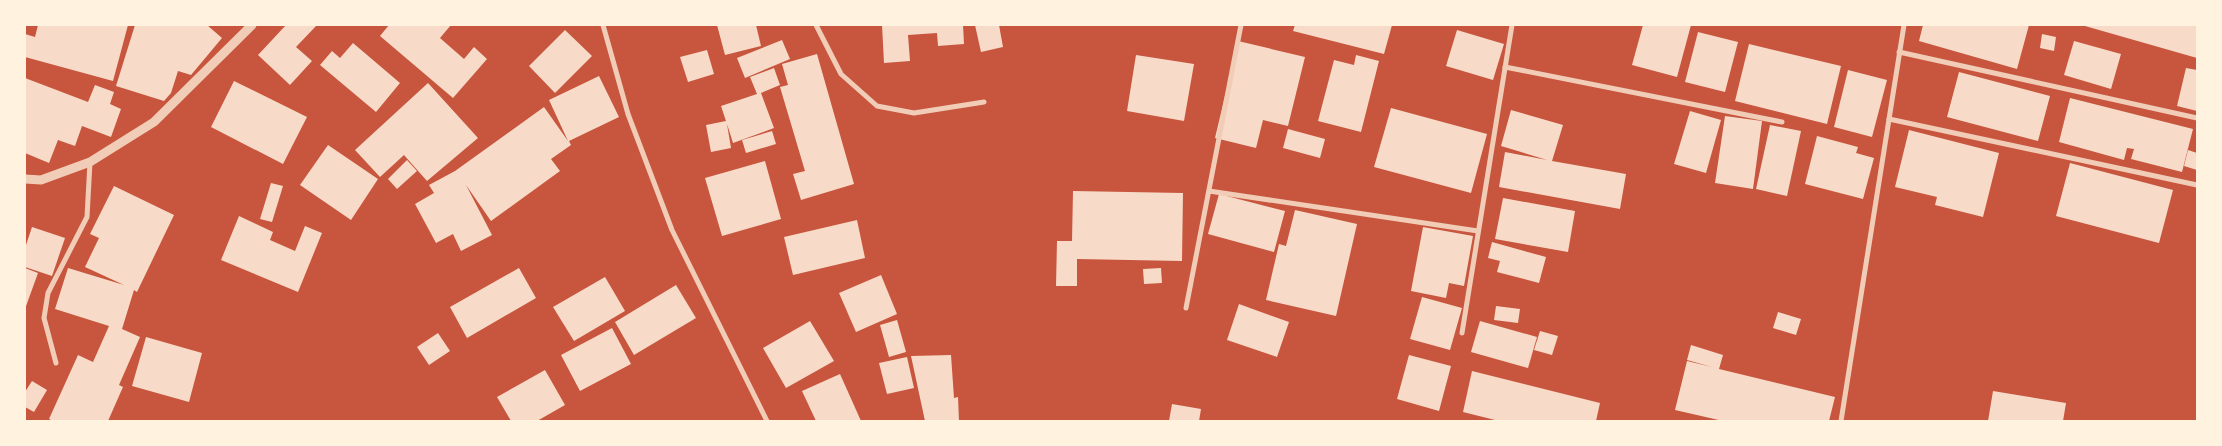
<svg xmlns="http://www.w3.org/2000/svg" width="2222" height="446" font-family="Cabin,sans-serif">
	<rect width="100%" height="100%" fill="#c8553d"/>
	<g fill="#f7dbc8">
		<polygon points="38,25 128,25 113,81 25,57 25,34 35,37"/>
		<polygon points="135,25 207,25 222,38 191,75 178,71 171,93 164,101 116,86"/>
		<polygon points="286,25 317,25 296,47 312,61 290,85 258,55"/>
		<polygon points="389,25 451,25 440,38 464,59 474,47 487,59 453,98 380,36"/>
		<polygon points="717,25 756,25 761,46 725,55"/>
		<polygon points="882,25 963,25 964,44 938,46 937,33 908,35 910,61 884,63"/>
		<polygon points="975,25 999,25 1003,47 981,52"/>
		<polygon points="1295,25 1392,25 1384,54 1293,31"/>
		<polygon points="1643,25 1691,25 1677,77 1632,65"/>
		<polygon points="1923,25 2029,25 2017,69 1919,41"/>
		<polygon points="2085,25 2197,25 2197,58 2085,26"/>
		<polygon points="565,30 592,56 555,93 529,66"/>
		<polygon points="1457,30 1504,44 1493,80 1446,66"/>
		<polygon points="1698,32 1738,42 1725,92 1685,82"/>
		<polygon points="2042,34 2056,37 2054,51 2040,48"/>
		<polygon points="782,40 790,59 745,78 737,58"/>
		<polygon points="1238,41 1305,57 1288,126 1263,120 1256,148 1215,138"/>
		<polygon points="2074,41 2121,54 2111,89 2064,75"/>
		<polygon points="353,43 400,83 376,112 320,65 332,51 340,58"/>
		<polygon points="1749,44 1841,66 1827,124 1735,101"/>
		<polygon points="707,50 714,74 688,82 680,57"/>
		<polygon points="817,54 854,184 801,200 793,174 805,171 780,87 788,85 782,64"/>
		<polygon points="1136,55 1194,64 1184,121 1127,111"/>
		<polygon points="1356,55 1379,61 1361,132 1318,121 1334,60 1354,65"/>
		<polygon points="774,68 780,85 761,93 774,128 733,143 727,124 731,148 711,152 706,125 726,121 721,106 757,94 750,77"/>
		<polygon points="2186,68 2197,70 2197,111 2177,106"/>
		<polygon points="1848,70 1887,80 1872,137 1834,127"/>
		<polygon points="1959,72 2050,96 2038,141 1947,117"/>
		<polygon points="599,76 619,117 569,141 571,145 551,159 560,171 491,221 466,185 492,235 461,251 453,234 436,243 415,204 434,193 429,185 455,171 544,107 568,141 549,100"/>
		<polygon points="25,78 88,102 95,85 114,92 110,104 121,109 111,137 82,126 75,146 58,140 49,163 25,153"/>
		<polygon points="234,81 307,117 283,164 211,127"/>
		<polygon points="428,83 478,138 427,181 404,155 380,177 355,150"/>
		<polygon points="2070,98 2193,129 2182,172 2131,159 2134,149 2127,148 2124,160 2059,142"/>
		<polygon points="1391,108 1487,134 1471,193 1374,167"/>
		<polygon points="1511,110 1563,125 1552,161 1626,174 1620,209 1499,187 1505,152 1547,160 1501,146"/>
		<polygon points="1690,111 1721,120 1706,173 1674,164"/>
		<polygon points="1725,116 1762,121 1753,189 1715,183"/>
		<polygon points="1770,125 1801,131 1787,196 1756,189"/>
		<polygon points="1288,129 1325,139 1320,158 1283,148"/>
		<polygon points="1909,130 1999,153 1983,217 1935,205 1937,197 1895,187"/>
		<polygon points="772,131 776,144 746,153 742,140"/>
		<polygon points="1817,136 1858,147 1856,153 1874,158 1863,199 1805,184"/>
		<polygon points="328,145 378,179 351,220 300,185"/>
		<polygon points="2188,150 2197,153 2197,170 2184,166"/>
		<polygon points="407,160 417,171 397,189 388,179"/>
		<polygon points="765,161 781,219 722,236 705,178"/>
		<polygon points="2070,163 2173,190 2159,243 2056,216"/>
		<polygon points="271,183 283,186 272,222 260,219"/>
		<polygon points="114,186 174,215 137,292 134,290 122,329 140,337 119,385 123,387 108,421 53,421 49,419 78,355 93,362 109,326 55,309 68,268 124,285 85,267 99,238 90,234"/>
		<polygon points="1073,191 1183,193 1182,261 1077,259 1077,286 1056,286 1057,241 1072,241"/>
		<polygon points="1219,194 1285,211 1274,252 1208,234"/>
		<polygon points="1503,198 1575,211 1568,252 1495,239"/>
		<polygon points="1295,210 1357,224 1336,316 1266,300 1279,244 1286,246"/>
		<polygon points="239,216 273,232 270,240 295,251 305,226 322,233 298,292 221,260"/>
		<polygon points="857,220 865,258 793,275 784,237"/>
		<polygon points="32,227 65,238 52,276 25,267 25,248"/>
		<polygon points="1423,227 1473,236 1464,286 1449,283 1446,298 1411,291"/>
		<polygon points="1492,242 1546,257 1539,283 1497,272 1500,261 1488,258"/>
		<polygon points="25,268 38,273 25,309"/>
		<polygon points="519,268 536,298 467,338 450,307"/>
		<polygon points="1161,268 1162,283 1144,284 1143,269"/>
		<polygon points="881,275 897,314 856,332 839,293"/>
		<polygon points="605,277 625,311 574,341 553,307"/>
		<polygon points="676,285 696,318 634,355 615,322"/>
		<polygon points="1422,297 1462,308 1450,350 1410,339"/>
		<polygon points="1239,304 1289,322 1277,357 1227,340"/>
		<polygon points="1496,306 1520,309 1518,323 1494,320"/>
		<polygon points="1778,312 1801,319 1796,335 1773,328"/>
		<polygon points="897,320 906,352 889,357 880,325"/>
		<polygon points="810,321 834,361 786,388 763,348"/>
		<polygon points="1480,321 1537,337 1528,368 1471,352"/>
		<polygon points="612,328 631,364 580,391 561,355"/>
		<polygon points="1540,331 1558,336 1552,355 1534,350"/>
		<polygon points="438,333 450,351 429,365 417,347"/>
		<polygon points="146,337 202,353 189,402 132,386"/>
		<polygon points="1691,345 1723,355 1719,369 1835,397 1829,421 1723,421 1675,410 1687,361 1712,367 1687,360"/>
		<polygon points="951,355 954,398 958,397 959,421 925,421 911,356"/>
		<polygon points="1409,355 1451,366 1439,411 1397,399"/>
		<polygon points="907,357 914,388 887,394 879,363"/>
		<polygon points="545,370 565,405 537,421 511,421 497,397"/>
		<polygon points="1472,371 1600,403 1596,421 1499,421 1463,412"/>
		<polygon points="840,374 861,421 816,421 802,391"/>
		<polygon points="32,381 47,390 34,412 25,407 25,392"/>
		<polygon points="1993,391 2066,403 2063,421 1988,421"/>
		<polygon points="1172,404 1201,409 1199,421 1169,421"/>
	</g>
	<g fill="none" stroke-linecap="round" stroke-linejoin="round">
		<g stroke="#f1ccb7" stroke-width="5">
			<polyline points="603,25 628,114 672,230 767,421"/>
			<polyline points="816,25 841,74 877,106 914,113 984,102"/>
			<polyline points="1899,52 2197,118"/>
			<polyline points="1505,67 1782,122"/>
			<polyline points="1889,119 2197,185"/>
			<polyline points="1209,191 1478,231"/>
			<polyline points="1186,308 1241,25"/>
			<polyline points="1462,333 1512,25"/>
			<polyline points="56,363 44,318 48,293 87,217 90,162"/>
			<polyline points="1841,421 1904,25"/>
		</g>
		<polyline stroke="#f1ccb7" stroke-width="9" points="25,179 41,180 90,162 154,122 252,25"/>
	</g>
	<rect width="2222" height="446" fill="none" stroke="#fff3e0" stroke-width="52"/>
</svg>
